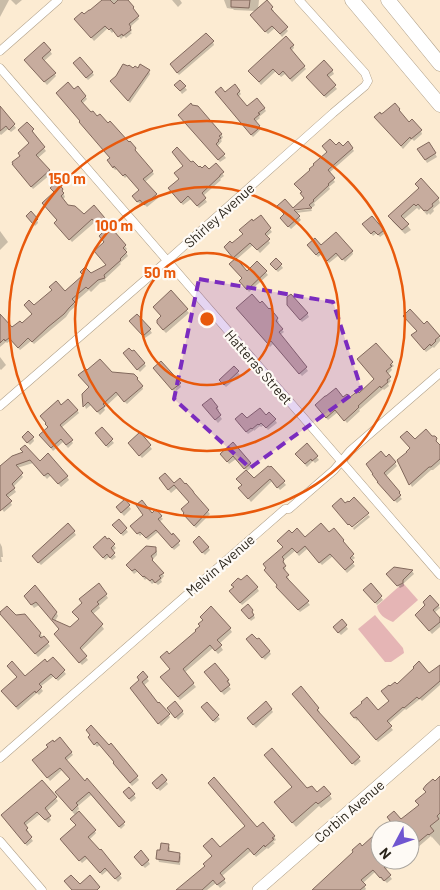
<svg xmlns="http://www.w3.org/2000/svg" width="440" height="890" font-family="Barlow,sans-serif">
	<rect width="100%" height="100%" fill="#fcebd2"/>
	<g fill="#e5b5b5">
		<path d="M403 583 418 600 393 622C385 619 378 614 377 606Z"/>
		<polygon points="375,615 403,648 404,653 391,662 385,662 358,629"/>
	</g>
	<g fill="#0003">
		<polygon points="0,0 9,0 0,17"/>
		<polygon points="11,0 22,0 16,5"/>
		<polygon points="104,0 127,0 135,11 139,19 130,27 132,31 130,32 132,33 126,38 124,36 121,39 114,31 112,33 108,28 94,41 78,22 84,16"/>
		<polygon points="172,0 180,0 182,3 178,7"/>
		<polygon points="224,0 259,0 258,10 267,2 274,11 273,13 288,31 282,37 275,28 268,34 253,19 256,11 234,10 233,9 227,8"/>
		<polygon points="213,42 214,45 179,75 173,68"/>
		<polygon points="293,45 294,48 291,51 306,69 292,82 285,74 281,77 276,71 261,85 252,74"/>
		<polygon points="50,51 52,54 44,61 56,76 47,85 28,63"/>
		<polygon points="74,64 92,72 94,75 88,80"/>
		<polygon points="134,69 149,71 150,74 130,103 113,84"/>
		<polygon points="332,70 334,74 328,78 337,89 326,98 310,80"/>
		<polygon points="180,81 187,90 182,94 178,88"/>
		<polygon points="74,91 85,96 87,99 82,104 91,114 135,149 137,152 136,153 152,171 154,174 145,182 158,198 147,207 142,202 140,204 136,200 140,191 127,176 125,178 117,169 115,170 110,164 111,159"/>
		<polygon points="239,91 241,94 238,97 246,108 264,108 266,111 259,117 260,118 255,122 260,130 253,137 218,95"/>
		<polygon points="0,107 16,128 11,132 8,129 1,135 0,134"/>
		<polygon points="399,110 408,123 421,131 422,134 414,141 412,139 403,149 378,120 380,115"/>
		<polygon points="182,118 221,134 223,137 221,140 222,141 217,147 226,158 220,162"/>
		<polygon points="32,130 34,133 33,134 46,151 38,158 51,174 33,189 13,165 30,144 19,131"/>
		<polygon points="429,143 437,157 427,163 419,149"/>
		<polygon points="323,146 352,148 354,151 329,173 335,182 329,187 330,189 314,203 315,205 313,207 297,209 294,211 311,209 312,211 296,213 301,220 291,229 283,221 293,209 305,198 303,193 297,187 328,153"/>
		<polygon points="190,164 209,171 222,173 224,176 220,179 221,180 203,196 207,202 199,208 191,199 183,205 171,191"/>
		<polygon points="417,184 438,198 440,203 433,209 434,211 430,215 429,213 427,215 421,208 419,210 417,208 403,220 411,230 405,234 392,221 390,216 419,189"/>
		<polygon points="62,190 65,197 62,200 68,206 84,216 94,207 114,230 116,233 115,234 125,246 127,249 125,251 128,256 120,263 121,264 105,279 106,281 100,283 91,292 89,290 74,303 76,306 70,311 66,317 34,344 31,341 20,350 11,340 7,343 6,342 0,347 0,316 12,329 21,325 33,315 34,307 65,293 84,276 81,272 91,275 107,266 104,233 95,222 72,242 58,226 58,221 45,206"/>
		<polygon points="260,217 272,232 266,237 270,243 260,253 253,245 236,260 247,272 257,262 268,275 249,292 241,281 243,279 231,264 236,260 226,247 230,243 232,245 244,235 241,230 252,221 253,223"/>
		<polygon points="29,219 37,220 38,223 35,226"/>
		<polygon points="366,227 383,231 384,234 380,237 377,233 373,236"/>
		<polygon points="0,231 8,242 0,250"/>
		<polygon points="321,247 352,251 353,254 345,262 339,255 329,263 322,254 318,257 310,248"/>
		<polygon points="276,259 283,268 278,272 273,267"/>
		<polygon points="170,292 189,313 166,333 160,327"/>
		<polygon points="260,305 270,310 277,319 279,322 277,324 284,332 280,335 306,368 308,371 302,376 273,344 270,347 239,311"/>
		<polygon points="290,308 307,313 309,317 302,322"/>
		<polygon points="133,324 150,330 152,333 145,338"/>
		<polygon points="424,326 440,338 440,341 434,348 433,347 426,352 415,339"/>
		<polygon points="376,345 394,366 391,368 392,370 387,375 391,381 388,384 389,386 384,390 383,389 359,410 360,411 347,423 338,412 328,420 318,408 343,399 350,399 359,394 375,380 358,360"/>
		<polygon points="0,357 6,365 1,370 0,369"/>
		<polygon points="127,357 144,363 146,366 140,372"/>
		<polygon points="234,368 240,375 226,387 222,383"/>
		<polygon points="156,371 180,384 181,387 175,392"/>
		<polygon points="87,372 111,373 142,386 143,389 127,404 118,395 104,408 105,410 100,415 91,405 86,409 85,406 83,394 90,387"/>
		<polygon points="61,407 77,410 79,413 61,428 73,443 68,448 63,442 53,451 43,438"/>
		<polygon points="217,407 219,410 217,412 222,419 218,423 206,409"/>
		<polygon points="266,417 275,420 277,423 268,430 264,425 261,427 260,426 254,431 254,430 248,434 238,423 246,420"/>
		<polygon points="102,429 114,443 108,448 96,434"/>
		<polygon points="140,434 152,449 142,458 131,446"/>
		<polygon points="432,437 434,437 440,447 440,464 433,470 431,470 412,487 398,461 411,449 414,441"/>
		<polygon points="33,438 34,441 30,445 25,440"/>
		<polygon points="233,444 250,464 252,467 246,472 254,480 268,468 269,469 271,468 286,485 280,490 272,481 251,502 240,488 243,485 238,479 247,471 236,459 229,464 222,454"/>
		<polygon points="307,445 319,460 315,463 313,461 307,467 299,457"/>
		<polygon points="24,453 39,463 67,477 69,480 61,487 51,475 47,479 33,463 17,468 23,477 13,487 16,492 8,498 12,505 4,512 0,506 0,468"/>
		<polygon points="386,458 395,463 397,466 385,477 401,496 400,497 402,499 397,503 381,486"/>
		<polygon points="180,480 210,514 196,528 186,517 190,503 177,488 171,493 162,482 174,485"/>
		<polygon points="125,501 131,509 124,516 119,510"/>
		<polygon points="152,514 161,517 163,519 159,522 178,542 180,545 174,550 158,532 148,540 142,534 140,536 134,529 145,515"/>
		<polygon points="368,515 370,517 354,530 353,528"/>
		<polygon points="119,521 128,532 123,536 116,528"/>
		<polygon points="334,530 343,541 345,544 344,545 355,558 351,561 355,566 347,573 333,556 322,565 307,549 299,556 295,551 283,561 285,563 284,565 286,569 284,571 289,579 287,580 310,605 300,612 279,590 278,586 267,573 284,548 280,544 329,534"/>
		<polygon points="74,532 76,535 41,565 35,559"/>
		<polygon points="109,539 116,548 112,552 116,557 112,560 109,557 105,560 97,551"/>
		<polygon points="0,543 2,547 3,557 1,557 2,562 0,562"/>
		<polygon points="196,546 208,547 210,550 205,555"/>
		<polygon points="155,548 157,551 157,555 152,560 164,576 161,580 162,582 158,585 155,582 152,584 147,578 145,580 138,571 134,574 129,568"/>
		<polygon points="394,568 412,571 414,574 404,583 404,586 400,588 390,577"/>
		<polygon points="371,585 383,600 377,605 367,593"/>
		<polygon points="257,588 259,591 242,605 233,595"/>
		<polygon points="106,595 108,598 99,606 100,608 93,614 104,629 81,651 88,660 82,665 57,637 60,629 39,605 34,608 25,596 56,612 58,616 55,621 70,629 80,620 76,615"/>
		<polygon points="438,605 440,608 434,613 440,620 440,627 432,634 418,618"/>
		<polygon points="252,611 255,618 251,621 245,613"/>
		<polygon points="25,615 50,646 38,657 2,616 15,617"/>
		<polygon points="204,621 230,629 232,632 219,644 223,650 218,654 213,648 184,673 196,687 180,700 164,681 173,674 169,656 201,627"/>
		<polygon points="346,626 348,629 341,635 336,630"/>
		<polygon points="249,642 269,651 271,654 265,660"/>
		<polygon points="53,658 66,674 58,681 54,676 40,687 43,691 39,695 37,693 18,710 4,694 18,678 10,669 25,678 47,664"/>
		<polygon points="440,672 440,685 422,701 420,699 406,710 405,709 388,724 393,730 378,742 358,719 357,721 353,716 378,712 390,701 397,686"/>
		<polygon points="143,673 149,681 143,686 148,692 170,717 161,726 133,692 140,681"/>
		<polygon points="208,675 228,680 230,684 228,685 231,689 224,695"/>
		<polygon points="296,697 318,709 320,712 318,713 361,761 355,766"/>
		<polygon points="207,704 220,719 215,723 205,711"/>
		<polygon points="271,709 273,712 256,728 250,721"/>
		<polygon points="171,711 182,711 184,714 178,720"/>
		<polygon points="91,736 108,747 111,745 139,780 132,786 116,767 115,763 100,745 97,747 91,740"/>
		<polygon points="71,752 73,755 66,761 84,782 125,825 121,829 91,795 78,806 79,809 77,811 96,833 89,840 101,851 122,878 118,882 108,870 102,875 88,858 82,863 63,843 77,826 73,822 75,815 58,795 71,780 62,770 50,781 36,763"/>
		<polygon points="268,760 307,790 317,794 329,794 332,799 321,808 319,806 296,827 276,803 293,788"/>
		<polygon points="162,776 168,784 160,791 156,786"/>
		<polygon points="440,778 440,846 432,837 432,838 431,836 410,854 410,830 387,830 394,824 401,821 420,806 427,792"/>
		<polygon points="42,782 58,801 46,812 51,820 48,823 40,814 25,826 29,832 27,833 33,841 27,846 4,818"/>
		<polygon points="124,792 134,795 136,798 131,802"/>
		<polygon points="257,829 274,836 276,840 273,842 275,843 268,849 267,848 256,857 251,851 222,876 226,883 220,888 216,883 207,890 178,890 206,867 213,857 206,849 220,849"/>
		<polygon points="380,836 380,860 396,860 385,870 392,879 387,883 384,880 383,881 375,872 363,883 366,889 365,890 313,890 362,848 375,840"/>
		<polygon points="168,845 170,848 169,853 179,854 181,857 180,865 159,862 158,859"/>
		<polygon points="137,860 148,861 150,864 145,868"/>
	</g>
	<g fill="#c7ac9e" stroke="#82695d">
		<polygon points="102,0 110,0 114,4 118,0 128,0 134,7 133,8 139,16 129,24 131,27 130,28 131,30 123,36 122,34 118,37 111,28 109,30 105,26 91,38 74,19 82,12 84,14 89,10 90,10"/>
		<polygon points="231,0 250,0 249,8 231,7"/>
		<polygon points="267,0 273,7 271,9 288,27 280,34 272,26 265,32 250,15"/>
		<polygon points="206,33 214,41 177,73 170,64"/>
		<polygon points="286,36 294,45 290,48 305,66 290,79 283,71 279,75 273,69 259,82 248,71"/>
		<polygon points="44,42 51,50 42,58 56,73 44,82 24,60"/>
		<polygon points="80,57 93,72 86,78 73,63"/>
		<polygon points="324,60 333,70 327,75 336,85 324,96 306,77"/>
		<polygon points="123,64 128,66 129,65 133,68 135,66 138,68 140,64 150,70 128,101 110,81 116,76"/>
		<polygon points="180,80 186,86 180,91 174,85"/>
		<polygon points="68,82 74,89 78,86 86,96 81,101 91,112 93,111 97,116 100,114 108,123 110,121 129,142 130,141 136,148 135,150 153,171 143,179 157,194 144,205 140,200 137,202 132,196 139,190 125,174 123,176 114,166 113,168 107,160 110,158 79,122 80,121 56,93"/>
		<polygon points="235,84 240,91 237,94 247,106 257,98 265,108 258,113 260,114 254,119 260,126 257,128 258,129 251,135 215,92 221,87 225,92"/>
		<polygon points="191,103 192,105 198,106 222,134 219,136 221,138 218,140 219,141 216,144 225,154 218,160 178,115"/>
		<polygon points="395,103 400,109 399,110 409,122 412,119 422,130 411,139 410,137 401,146 374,117 380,112 381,114 383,113"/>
		<polygon points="0,106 15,124 9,130 6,126 0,131"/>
		<polygon points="27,122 34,129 32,131 45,147 36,155 50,170 31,187 12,164 13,164 12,162 20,156 18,153 29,143 18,130"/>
		<polygon points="330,139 336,145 339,142 343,146 348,141 353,148 328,170 335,178 328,184 329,185 313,200 314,201 309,205 312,208 294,210 300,216 288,227 280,218 284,214 277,206 285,199 293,208 304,198 300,193 302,192 294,184 310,170 309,169 314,165 313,164 327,152 322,146"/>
		<polygon points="429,142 436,153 425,160 417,149"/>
		<polygon points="177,147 191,162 193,161 199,167 200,166 202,168 205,165 209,169 216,163 224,172 220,175 220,176 202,193 206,198 197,206 188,196 181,203 168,188 179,179 174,173 183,166 172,152"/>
		<polygon points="421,178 439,198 432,204 433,206 427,211 425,210 424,211 418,204 416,206 414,204 401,216 409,224 402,230 388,216 419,188 415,184"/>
		<polygon points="57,182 63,189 62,191 64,193 61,196 68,205 75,206 84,214 94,205 115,230 114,231 126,245 123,248 127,252 120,259 121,260 104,275 105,278 98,280 88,289 86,287 72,299 75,302 69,308 64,314 48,327 32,342 28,338 18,348 9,338 5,341 4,339 0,343 0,314 12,327 20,321 22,323 32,314 24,305 29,300 34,305 52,290 49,287 56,281 65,291 83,275 80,272 85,267 91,273 106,265 94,251 104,242 99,236 103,232 92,219 69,240 54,223 57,220 42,203 54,192 50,188"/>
		<polygon points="31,211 38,219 33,224 26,216"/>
		<polygon points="261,215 271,228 265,234 270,239 257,250 250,243 233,258 224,247 230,241 232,243 243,234 239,230 252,219 253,221"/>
		<polygon points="372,216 384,230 378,235 374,231 371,234 362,224"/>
		<polygon points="336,232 353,251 342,260 336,253 327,261 319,252 316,255 307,245 315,238 321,245"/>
		<polygon points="236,258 247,271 257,261 267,271 247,290 239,281 242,278 229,264"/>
		<polygon points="276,258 282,264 276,270 270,264"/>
		<polygon points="171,290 188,309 163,330 157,323 157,320 161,316 153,307"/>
		<polygon points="252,294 260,303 262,301 269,309 270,308 278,318 276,321 283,329 279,332 307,367 299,374 271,341 268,344 236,308"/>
		<polygon points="291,294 308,313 300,320 287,305 287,297"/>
		<polygon points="410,309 424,324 427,321 440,336 435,340 436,341 431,346 430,344 424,350 411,335 417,331 403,316"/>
		<polygon points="137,314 151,329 143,336 129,321"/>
		<polygon points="376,343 393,362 390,365 392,366 386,371 391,377 387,380 388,382 381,388 380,386 358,406 359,407 355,411 344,421 335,410 326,418 315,405 325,396 326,396 336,388 343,397 347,394 350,397 358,391 359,393 374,379 357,359"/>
		<polygon points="129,348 132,351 134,350 145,363 137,370 123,353"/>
		<polygon points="100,359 112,372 134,374 138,378 137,379 143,386 124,402 116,392 103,404 105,406 97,412 88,402 83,407 82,394 89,387 78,375 86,369 87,370"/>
		<polygon points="161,361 181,383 172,390 153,368"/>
		<polygon points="234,366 239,371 224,385 219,380"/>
		<polygon points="211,398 218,407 216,408 221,415 215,420 202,405"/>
		<polygon points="68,399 78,410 60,425 73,440 66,445 61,439 51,448 39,435 48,427 45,424 46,423 40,416 58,400 61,405"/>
		<polygon points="260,408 266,415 269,412 276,419 266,428 261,423 259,425 258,424 252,429 251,428 246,432 235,419 242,413 247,418"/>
		<polygon points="102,427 113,439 106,446 95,433"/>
		<polygon points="426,429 432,436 435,436 437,438 436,441 440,445 440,459 431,467 429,467 409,485 397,460 407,452 406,452 410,448 400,437 407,431 415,439"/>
		<polygon points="28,431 34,437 27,443 22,437"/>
		<polygon points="140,432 151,445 139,456 128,443"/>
		<polygon points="233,442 251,463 244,469 233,456 227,462 220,454"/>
		<polygon points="307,443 318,456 312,461 311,459 305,464 295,454"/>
		<polygon points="25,445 40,461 48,453 68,476 58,484 48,473 44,476 30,460 16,465 23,473 12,484 15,488 6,495 12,501 0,511 0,466 12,456 23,452 20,449"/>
		<polygon points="381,451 386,457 389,454 396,462 384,473 400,492 399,493 401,495 394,501 377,482 378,482 372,474 373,474 366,464"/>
		<polygon points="268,466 270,467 271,466 285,481 277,488 270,479 248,499 238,488 242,485 236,479 246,470 254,478"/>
		<polygon points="165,473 174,483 180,478 185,484 186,483 193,491 194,493 209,510 194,526 183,514 184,513 181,509 189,502 174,485 168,490 159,478"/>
		<polygon points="354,497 369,513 352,527 349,524 348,525 332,506 341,498 345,503 348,501 349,502"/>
		<polygon points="125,499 130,505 121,513 116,507"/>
		<polygon points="142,500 152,513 156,509 162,516 158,519 172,535 173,533 180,541 172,548 156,530 146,538 140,532 137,534 130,526 143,515 136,505"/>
		<polygon points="119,519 127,528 121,534 112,525"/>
		<polygon points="68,523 75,531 38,563 32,556"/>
		<polygon points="321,523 329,532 334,528 344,540 343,541 354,554 350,558 354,562 345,570 330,554 319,563 305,546 297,553 292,548 282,557 284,559 283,562 286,566 283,568 289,575 286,577 309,601 298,610 276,587 277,585 264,570 266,568 263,564 283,547 277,541 289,530 292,533 297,528 305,537"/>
		<polygon points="105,536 107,539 109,538 115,544 111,548 115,553 110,558 107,554 103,558 93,547"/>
		<polygon points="199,536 209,547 202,553 193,542"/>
		<polygon points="146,546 156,547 156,552 151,556 153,559 152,560 164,573 159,576 161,578 155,583 152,579 150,581 144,576 143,577 135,569 132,571 126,565"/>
		<polygon points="394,567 413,570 403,580 403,583 397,586 386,574"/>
		<polygon points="247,575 258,587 240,603 229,591 234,587 231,585 238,578 241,580"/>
		<polygon points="99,583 107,594 97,602 99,604 91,611 103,624 80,648 87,656 79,663 54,634 59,629 36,602 31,605 24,596 35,585 57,612 52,619 70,627 79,619 72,612 82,603 79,599"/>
		<polygon points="371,583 382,596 375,603 363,590"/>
		<polygon points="430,595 439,605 433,610 440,618 440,622 429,631 415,615 425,605 423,602"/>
		<polygon points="248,604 253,610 252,612 254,615 249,619 241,610"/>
		<polygon points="7,606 16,615 25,614 41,633 39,636 41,638 44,636 49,642 35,654 0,614 0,612"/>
		<polygon points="211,606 231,628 217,640 222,645 215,651 210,645 183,669 194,683 178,697 160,677 170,669 160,657 167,651 169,654 196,631 195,630 200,626 198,624 203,620 200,617"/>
		<polygon points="342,619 347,625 338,633 333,627"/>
		<polygon points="252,634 257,639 259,638 270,651 262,658 246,639"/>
		<polygon points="53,657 65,670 56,679 51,674 39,684 42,687 36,693 35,691 16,707 1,691 17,677 7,666 12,661 25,676 45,659 47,662"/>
		<polygon points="419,661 429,673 440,665 440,681 419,699 417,697 404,708 403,707 387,721 392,726 376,740 356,717 354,718 350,713 362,703 361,702 367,697 378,710 389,701 381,691 389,685 390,686 395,682 397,684 414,668 413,667"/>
		<polygon points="215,663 229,680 227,681 230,685 221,692 204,672"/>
		<polygon points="143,671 148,677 142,682 158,703 159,702 170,714 158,724 130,688 139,680 137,677"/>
		<polygon points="301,686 319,708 317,710 360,757 352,764 292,694"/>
		<polygon points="175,701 183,711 175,718 167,708"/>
		<polygon points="266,701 272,709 253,725 247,718"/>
		<polygon points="207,702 219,715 213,721 201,707"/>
		<polygon points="91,725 109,745 111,743 138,776 130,783 113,763 114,762 97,742 94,745 88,737 90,735 86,730"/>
		<polygon points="60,737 72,752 65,758 85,781 87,778 125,822 119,827 89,792 76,803 78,805 72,811 55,792 70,779 60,768 47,778 32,760 48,747 46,745 53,740 54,742"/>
		<polygon points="272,748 307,788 312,786 317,792 324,786 331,794 318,804 316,802 292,823 274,802 292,787 264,755"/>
		<polygon points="162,774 167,780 157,789 152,783"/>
		<polygon points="440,776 440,813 437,816 439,819 430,826 434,831 429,835 428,834 410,849 410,830 397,830 387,817 394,811 401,819 419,805 415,801 426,792 423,789 426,785 433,779 435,781"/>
		<polygon points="214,777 257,827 263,822 275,836 272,838 274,839 265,847 264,845 254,855 248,848 220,873 225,879 217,885 213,880 202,890 176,890 205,866 203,864 212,856 203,846 212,838 220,847 245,826 208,783"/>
		<polygon points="42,780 57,797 45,808 51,816 45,820 37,812 24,823 28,828 26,830 32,837 25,844 1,815"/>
		<polygon points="129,787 135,794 129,799 123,792"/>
		<polygon points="79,811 96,830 88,837 100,850 101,849 121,874 115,879 105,868 100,873 85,856 79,861 60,839 76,825 70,819"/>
		<polygon points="380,834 380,860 391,860 384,867 391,875 384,881 381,877 380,878 373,870 361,880 366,885 360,890 312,890 353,852 352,850 360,843 362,846 373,836 375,839"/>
		<polygon points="161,843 169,844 168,851 180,853 179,862 156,859 157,850 160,850"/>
		<polygon points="141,850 149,860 142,866 134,857"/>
		<polygon points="71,875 80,884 90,875 100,887 97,890 72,890 64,881"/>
	</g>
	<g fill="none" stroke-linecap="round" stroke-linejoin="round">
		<g stroke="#b0a089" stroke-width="9">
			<g id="street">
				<polyline points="0,51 58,0"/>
				<polyline points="0,68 440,575"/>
				<polyline points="0,406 167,261 333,113 365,86 368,81 365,73 299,0"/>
				<polyline points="0,758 285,509 289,509 334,470 350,451 440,373"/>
				<polyline points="0,841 42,890"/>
			</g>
		</g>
		<g stroke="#b0a089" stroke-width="12">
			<polyline id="secondary" points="258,890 440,731"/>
		</g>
		<g stroke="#b0a089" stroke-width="15">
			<g id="highway">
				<polyline points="352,0 440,105"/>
				<polyline points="388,0 440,64"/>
			</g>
		</g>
		<use href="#street" stroke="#fff" stroke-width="8"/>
		<use href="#secondary" stroke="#fff" stroke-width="11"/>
		<use href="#highway" stroke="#fff" stroke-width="14"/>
	</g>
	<path fill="#7b2cbf" fill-opacity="0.2" stroke="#7b2cbf" stroke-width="4" stroke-dasharray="10 6" stroke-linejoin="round" d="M199 279 333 302 361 388 250 468 174 399Z"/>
	<g fill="none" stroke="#e8590c" stroke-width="2.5">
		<circle cx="207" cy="319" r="66"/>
		<circle cx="207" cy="319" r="132"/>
		<circle cx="207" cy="319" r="198"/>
	</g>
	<g text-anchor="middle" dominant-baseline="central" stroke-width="4.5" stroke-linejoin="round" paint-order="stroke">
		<g font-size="14" fill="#292319" stroke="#fefaf5">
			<text transform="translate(219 215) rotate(-42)">Shirley Avenue</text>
			<text transform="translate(259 367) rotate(49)">Hatteras Street</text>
			<text transform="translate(220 565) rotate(-41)">Melvin Avenue</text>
			<text transform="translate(349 811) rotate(-41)">Corbin Avenue</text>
		</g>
	</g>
	<circle cx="207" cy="319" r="8" fill="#e8590c" stroke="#fefaf5" stroke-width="2.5"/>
	<g font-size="15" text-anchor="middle" font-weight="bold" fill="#e8590c" stroke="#fefaf5" stroke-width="4.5" stroke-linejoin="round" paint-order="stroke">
		<text x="67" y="184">150 m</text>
		<text x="114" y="231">100 m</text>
		<text x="160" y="278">50 m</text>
	</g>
	<g transform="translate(395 845) rotate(229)"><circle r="24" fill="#fefaf5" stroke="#a9a49d"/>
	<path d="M0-4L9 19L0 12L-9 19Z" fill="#7056d0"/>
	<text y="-8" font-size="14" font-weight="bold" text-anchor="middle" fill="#292319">N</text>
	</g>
</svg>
